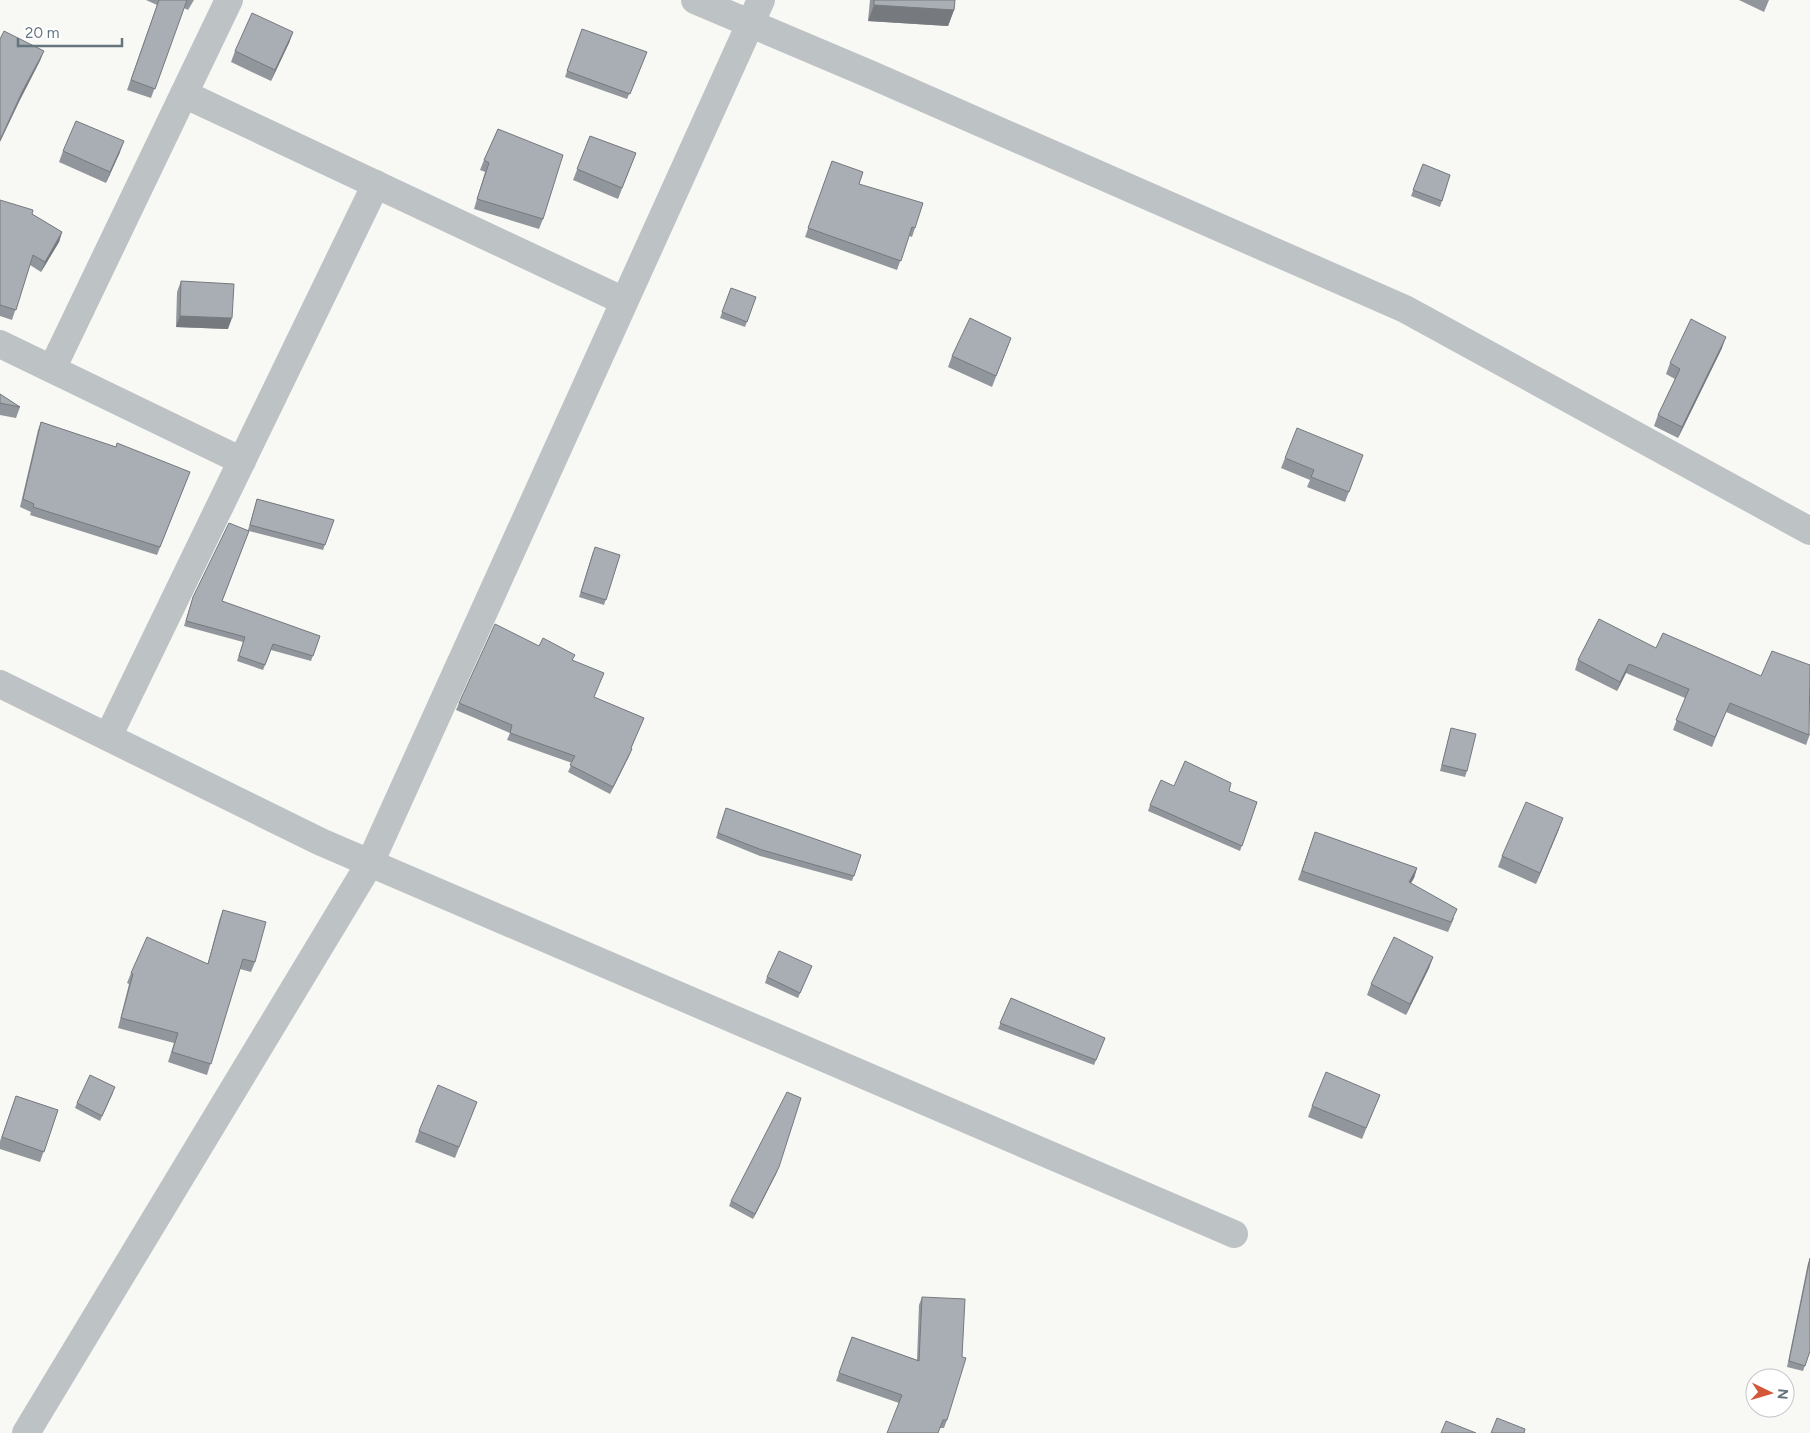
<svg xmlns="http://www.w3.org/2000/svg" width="1810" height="1433" font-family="Figtree,sans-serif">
	<rect width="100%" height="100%" fill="#f8f8f5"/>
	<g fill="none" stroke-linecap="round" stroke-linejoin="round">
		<g stroke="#bdc2c5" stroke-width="28">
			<polyline points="695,0 874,76 1405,309 1810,531"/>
			<polyline points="184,94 624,301"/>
			<polyline points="0,344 242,461"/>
			<polyline points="52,369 229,0"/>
			<polyline points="0,684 321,842 1234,1234"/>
			<polyline points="108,737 376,184"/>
			<polyline points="26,1433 370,863 761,0"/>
		</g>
	</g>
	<g fill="#90969b">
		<polygon points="146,0 194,0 188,10 184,8 151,98 127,90 157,5"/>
		<polygon points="870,0 955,0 954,10 948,26 868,21"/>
		<polygon points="1739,0 1769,0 1764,12"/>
		<polygon points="582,29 647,52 627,99 565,77"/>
		<polygon points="293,32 289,43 271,81 231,62 235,51"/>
		<polygon points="498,129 543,219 539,229 474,209 485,172 480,170 484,160"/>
		<polygon points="590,136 636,153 618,199 573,180"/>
		<polygon points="63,151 120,152 106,183 59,162"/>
		<polygon points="832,161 859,184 915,228 912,237 909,236 897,270 805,237"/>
		<polygon points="1423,164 1450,175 1440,207 1411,196"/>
		<polygon points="0,200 32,214 62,232 59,242 41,272 30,265 12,320 0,316"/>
		<polygon points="181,281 228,329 176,327 177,292"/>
		<polygon points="731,288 756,297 745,327 720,318"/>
		<polygon points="1011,338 992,387 948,367 952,356"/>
		<polygon points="1722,348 1678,438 1654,426 1658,415 1675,379 1666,374 1670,363"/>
		<polygon points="0,394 20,407 16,418 0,415"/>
		<polygon points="41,422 190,472 157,555 30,515 31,512 20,507 38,430"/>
		<polygon points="1363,455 1345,502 1307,487 1310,480 1281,468 1285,458"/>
		<polygon points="257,499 334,520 323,550 249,531 222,601 320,636 311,661 271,650 263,670 237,661 243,642 184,626 193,597 248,530"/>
		<polygon points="593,552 620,555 604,605 579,597"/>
		<polygon points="1599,619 1810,734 1806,745 1726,712 1712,747 1673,730 1685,698 1626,673 1617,691 1575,670 1578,660"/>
		<polygon points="539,646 573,660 594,697 644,718 631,748 629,756 610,794 568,772 572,763 507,740 510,733 456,710 459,703"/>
		<polygon points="1451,728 1467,771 1465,777 1440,771"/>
		<polygon points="1174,786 1229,791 1257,802 1240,851 1148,811 1150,805"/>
		<polygon points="726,808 861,855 852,881 760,856 716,838"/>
		<polygon points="1559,829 1536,884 1498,867 1502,856"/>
		<polygon points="1315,832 1417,868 1414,878 1410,883 1454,918 1448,932 1298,880"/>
		<polygon points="223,910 255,962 251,972 240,969 207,1075 168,1062 174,1043 118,1028 129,984 127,983 131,973 208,963 219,921"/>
		<polygon points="1433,957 1429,968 1406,1015 1367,995 1371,984"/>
		<polygon points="812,966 798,998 765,983 767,977"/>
		<polygon points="1011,998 1105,1038 1094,1065 998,1029"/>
		<polygon points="113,1093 100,1121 75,1108 77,1103"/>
		<polygon points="1380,1095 1362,1139 1308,1117 1312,1106"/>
		<polygon points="16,1096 58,1110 40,1162 0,1149 0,1141"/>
		<polygon points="477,1102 455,1158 415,1142 419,1131"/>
		<polygon points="777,1172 753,1219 729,1206 731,1201"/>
		<polygon points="1810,1258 1810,1351 1803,1371 1787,1367 1808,1263"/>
		<polygon points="922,1297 947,1420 944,1428 940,1428 899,1403 836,1381 852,1337 917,1360 919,1305"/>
	</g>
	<g fill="#767a7e">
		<polygon points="874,5 954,10 948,26 868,21"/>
		<polygon points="293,32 289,43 271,81 275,70"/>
		<polygon points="44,51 40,61 20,100 0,142 0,140 23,90"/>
		<polygon points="124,141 120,152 106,183 110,172"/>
		<polygon points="62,232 59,242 41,272 45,262"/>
		<polygon points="180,316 232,318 228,329 176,327"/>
		<polygon points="1726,337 1722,348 1678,438 1682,427"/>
		<polygon points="1629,664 1626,673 1617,691 1620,682"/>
		<polygon points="632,749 629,756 610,794 613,787"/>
		<polygon points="1563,818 1559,829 1536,884 1540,873"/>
		<polygon points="1417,868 1414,878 1406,892 1409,882"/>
		<polygon points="1433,957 1429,968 1406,1015 1410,1004"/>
		<polygon points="779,1167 777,1172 753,1219 755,1214"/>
	</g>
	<g fill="#a8aeb4" stroke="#767a7e">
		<polygon points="159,0 187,0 155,89 131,80"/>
		<polygon points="874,0 955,0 954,10 874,5"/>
		<polygon points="252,13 293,32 275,70 235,51"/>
		<polygon points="582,29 647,52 630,94 567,71"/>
		<polygon points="4,31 44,51 23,90 0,140 0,39"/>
		<polygon points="76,121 124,141 110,172 63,151"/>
		<polygon points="498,129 563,155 543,219 477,199 489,163 484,160"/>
		<polygon points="590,136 636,153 622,188 577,169"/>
		<polygon points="832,161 863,172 859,184 923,203 915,228 912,227 901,261 808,228"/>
		<polygon points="1423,164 1450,175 1442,201 1413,190"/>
		<polygon points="0,200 33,210 32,214 62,232 45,262 33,255 16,310 0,305"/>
		<polygon points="181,281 234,284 232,318 180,316"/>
		<polygon points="731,288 756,297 747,322 722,312"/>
		<polygon points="970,318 1011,338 996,376 952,356"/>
		<polygon points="1691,319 1726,337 1682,427 1658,415 1680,369 1670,363"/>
		<polygon points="0,394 20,407 0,403"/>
		<polygon points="41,422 116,447 117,443 190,472 160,547 33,507 34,504 23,499"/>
		<polygon points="1297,428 1363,455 1349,492 1311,477 1314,470 1285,458"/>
		<polygon points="257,499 334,520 325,545 250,525"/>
		<polygon points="229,523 249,531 222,601 320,636 313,656 273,644 265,665 239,656 245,637 186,621 193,597"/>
		<polygon points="595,547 620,555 606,600 581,592"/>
		<polygon points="1599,619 1656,648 1663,633 1761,676 1772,651 1810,665 1809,735 1730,703 1715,737 1676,720 1689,689 1629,664 1620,682 1578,660"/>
		<polygon points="495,624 539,646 543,638 575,655 572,660 604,673 594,697 644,718 631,748 632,749 613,787 570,765 575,756 510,733 512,725 459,703"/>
		<polygon points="1451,728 1476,734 1467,771 1442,765"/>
		<polygon points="1185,761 1231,783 1229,791 1257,802 1242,846 1150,805 1161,780 1174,786"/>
		<polygon points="1526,802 1563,818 1540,873 1502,856"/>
		<polygon points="726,808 861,855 854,876 762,850 718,833"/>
		<polygon points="1315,832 1417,868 1409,882 1457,909 1451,922 1302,871"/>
		<polygon points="223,910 266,922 255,962 243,959 211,1064 172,1052 178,1033 121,1018 133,974 131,973 147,937 208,964"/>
		<polygon points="1394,937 1433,957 1410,1004 1371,984"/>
		<polygon points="779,951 812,966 800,993 767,977"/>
		<polygon points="1011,998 1105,1038 1096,1060 1000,1023"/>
		<polygon points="1326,1072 1380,1095 1366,1128 1312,1106"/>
		<polygon points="90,1075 115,1087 102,1116 77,1103"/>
		<polygon points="438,1085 477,1102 459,1147 419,1131"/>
		<polygon points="787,1092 801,1098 779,1167 755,1214 731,1201"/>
		<polygon points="16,1096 58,1110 44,1152 2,1137"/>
		<polygon points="1810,1258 1810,1351 1805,1366 1789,1361"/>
		<polygon points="922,1297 965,1299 962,1357 966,1358 947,1420 943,1420 938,1433 887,1433 902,1395 839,1373 852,1337 919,1361"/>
		<polygon points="1497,1418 1525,1429 1524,1433 1491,1433"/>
		<polygon points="1446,1421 1476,1433 1441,1433"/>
	</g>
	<g transform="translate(1770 1393) rotate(95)"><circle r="24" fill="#ffffff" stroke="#c2c7cb"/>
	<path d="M0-4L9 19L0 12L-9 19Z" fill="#d3583a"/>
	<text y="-8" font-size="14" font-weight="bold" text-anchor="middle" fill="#66747e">N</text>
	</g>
	<path d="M18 38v8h104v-8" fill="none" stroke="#66747e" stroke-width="2.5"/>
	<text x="25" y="38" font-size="15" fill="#66747e" stroke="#ffffff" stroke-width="4" paint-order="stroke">20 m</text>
</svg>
